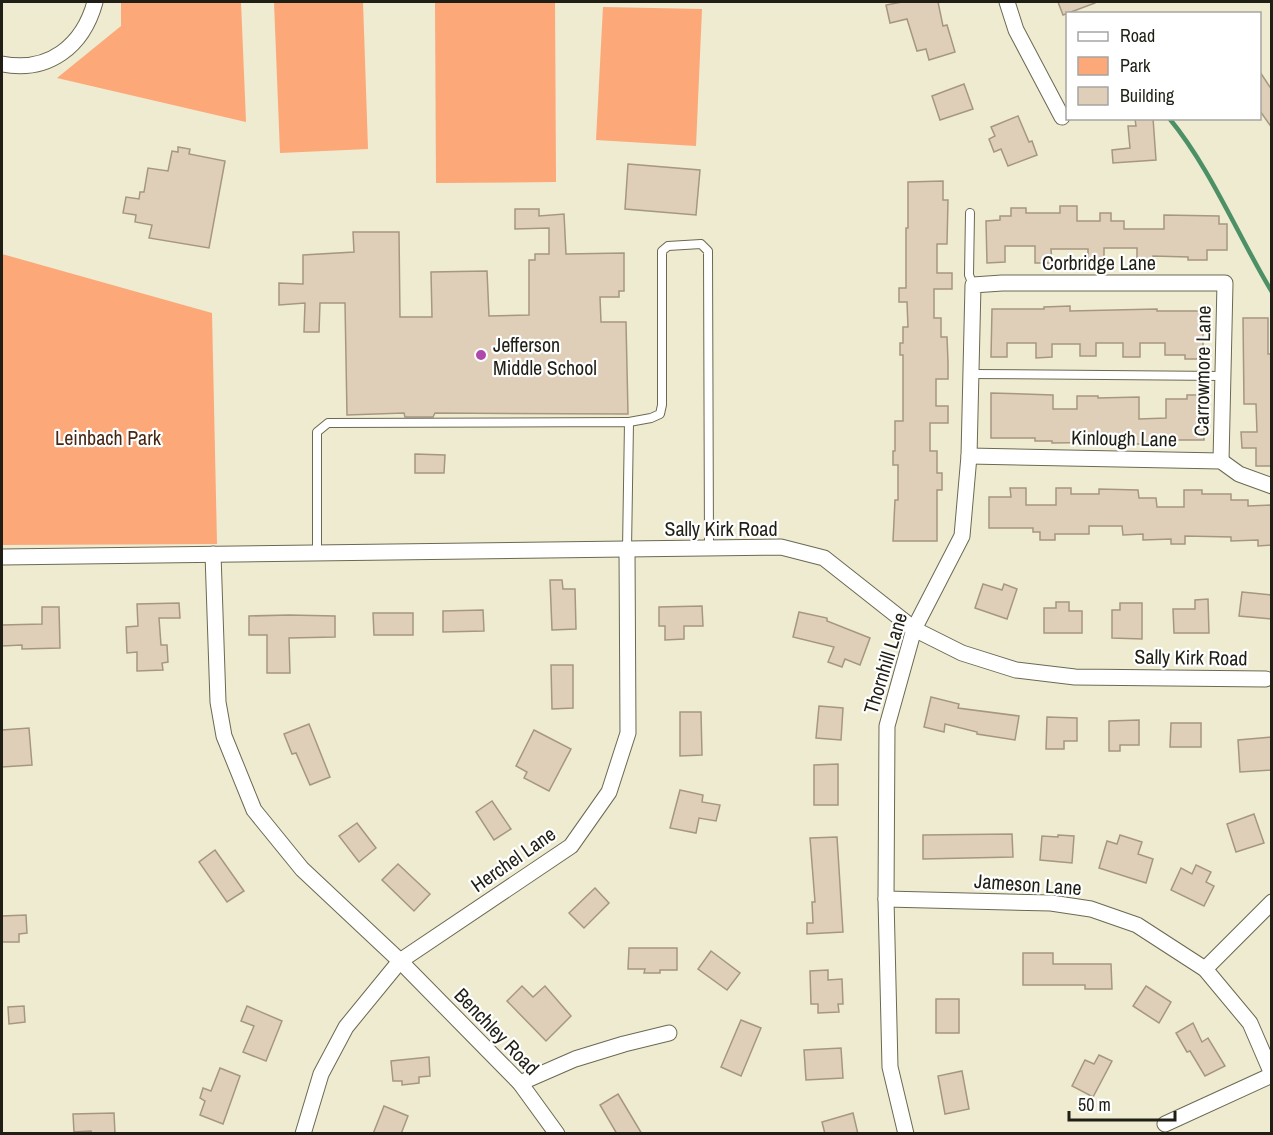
<svg xmlns="http://www.w3.org/2000/svg" width="1273" height="1135" font-family="'Archivo Narrow',sans-serif">
	<rect width="100%" height="100%" fill="#eeebd0"/>
	<g fill="#fca879">
		<polygon points="121,2 241,2 246,122 57,78 121,26"/>
		<polygon points="274,2 363,2 368,149 280,153"/>
		<polygon points="435,2 555,2 556,182 436,183"/>
		<polygon points="603,7 702,9 696,146 596,140"/>
		<polygon points="2,254 212,313 217,544 2,545"/>
	</g>
	<g fill="none" stroke-linecap="round" stroke-linejoin="round">
		<path stroke="#4d9066" stroke-width="4.5" d="M1169 118C1211 169 1238 236 1272 292"/>
	</g>
	<g fill="#e0cfb8" stroke="#a69781" stroke-width="1.5">
		<polygon points="902,2 938,2 943,26 947,25 955,52 929,60 926,49 917,51 907,19 890,23 886,5"/>
		<polygon points="1058,2 1095,2 1095,3 1063,15"/>
		<polygon points="1260,72 1272,90 1272,128 1260,111"/>
		<polygon points="964,84 973,109 940,120 932,96"/>
		<polygon points="1018,116 1029,142 1032,141 1037,155 1008,166 1001,149 994,152 989,139 995,136 991,127"/>
		<polygon points="1153,118 1156,160 1113,163 1112,150 1130,148 1128,126 1136,126 1135,119"/>
		<polygon points="178,147 190,149 189,154 225,161 209,248 149,238 152,225 135,222 136,215 123,213 126,197 139,199 140,192 144,192 148,168 168,171 172,151 178,152"/>
		<polygon points="628,164 700,170 696,215 625,209"/>
		<polygon points="943,181 943,200 948,200 947,244 937,244 937,273 952,273 952,289 934,289 934,318 941,318 941,337 947,337 948,362 948,379 936,379 936,406 948,406 948,423 930,423 930,451 937,451 937,473 942,473 942,490 937,490 937,541 893,541 895,500 898,500 898,465 893,465 893,451 895,451 895,421 903,421 903,355 900,355 900,343 903,343 903,327 908,327 907,302 899,302 899,288 906,288 906,228 908,228 908,182"/>
		<polygon points="1060,206 1077,206 1077,221 1100,221 1100,213 1111,213 1111,221 1124,221 1124,229 1164,229 1164,215 1219,216 1219,224 1227,224 1227,250 1207,250 1207,260 1188,260 1188,257 1153,256 1153,265 1137,265 1137,248 1104,248 1104,266 1088,266 1088,249 1051,249 1052,263 1035,263 1035,246 1005,246 1005,262 987,263 986,221 1000,220 1000,216 1011,216 1011,208 1026,208 1026,213 1060,213"/>
		<polygon points="515,209 539,209 539,216 564,214 566,254 624,253 624,291 619,291 619,297 600,297 601,322 626,322 628,414 435,413 433,417 405,417 404,413 347,415 345,303 320,303 319,332 304,332 305,303 279,305 279,283 303,284 303,255 354,252 353,232 399,232 400,317 432,317 431,272 487,271 489,316 529,315 529,260 535,260 535,254 549,254 549,228 515,229"/>
		<polygon points="1070,306 1070,311 1157,309 1157,311 1203,311 1203,359 1185,359 1185,355 1165,355 1165,343 1140,343 1140,357 1123,357 1123,343 1096,343 1096,356 1080,356 1080,344 1052,344 1052,357 1036,358 1036,343 1007,343 1007,357 991,357 992,309 1044,309 1044,307"/>
		<polygon points="1243,318 1268,318 1268,354 1272,354 1272,466 1256,466 1256,448 1242,448 1241,432 1257,432 1256,404 1244,404"/>
		<polygon points="991,393 1053,395 1053,409 1077,409 1077,396 1098,396 1098,398 1139,397 1139,419 1166,418 1166,399 1187,399 1187,395 1204,395 1204,440 1157,440 1157,444 1121,444 1121,442 1052,443 1052,441 1035,441 1035,438 991,438"/>
		<polygon points="415,454 445,455 444,473 415,473"/>
		<polygon points="1010,488 1026,488 1026,505 1056,505 1056,488 1071,488 1071,494 1099,494 1099,489 1138,490 1139,498 1156,498 1157,507 1184,507 1184,490 1202,490 1202,494 1231,494 1231,500 1248,500 1248,506 1272,505 1272,545 1258,546 1258,540 1231,541 1231,537 1185,536 1185,544 1171,544 1171,539 1143,540 1143,534 1123,535 1122,526 1089,526 1089,534 1055,534 1055,540 1040,540 1040,532 1033,532 1033,528 989,528 989,497 1011,497"/>
		<polygon points="550,580 562,580 563,589 575,589 576,629 552,630"/>
		<polygon points="983,584 1002,590 1004,584 1017,589 1007,619 975,608"/>
		<polygon points="1242,592 1272,595 1272,619 1239,616"/>
		<polygon points="1208,599 1209,633 1174,633 1173,609 1195,609 1195,600"/>
		<polygon points="1056,602 1069,602 1069,611 1082,611 1082,633 1044,633 1044,608 1056,608"/>
		<polygon points="179,603 180,618 159,618 161,645 167,645 168,662 162,663 163,670 137,671 137,652 127,653 126,627 138,626 137,604"/>
		<polygon points="1120,603 1142,603 1142,639 1112,638 1112,610 1120,610"/>
		<polygon points="702,606 703,626 684,626 684,639 665,640 665,626 659,626 659,607"/>
		<polygon points="42,607 59,607 60,648 22,649 22,645 2,646 2,625 42,624"/>
		<polygon points="483,610 484,631 443,632 443,611"/>
		<polygon points="799,612 827,618 827,621 870,638 860,665 845,659 842,667 828,662 834,647 793,637"/>
		<polygon points="373,613 413,613 413,635 374,635"/>
		<polygon points="289,615 335,616 335,637 289,638 290,673 267,673 267,635 249,635 249,616"/>
		<polygon points="551,665 573,665 573,708 552,709"/>
		<polygon points="931,697 959,704 958,708 1019,716 1015,740 977,734 977,732 945,724 944,732 924,727"/>
		<polygon points="819,706 843,708 841,740 816,738"/>
		<polygon points="680,712 701,712 702,755 680,756"/>
		<polygon points="1047,717 1077,718 1077,741 1064,741 1064,749 1046,749"/>
		<polygon points="1139,720 1139,745 1120,745 1120,751 1109,751 1109,721"/>
		<polygon points="1171,723 1201,723 1201,747 1170,747"/>
		<polygon points="309,724 330,777 310,785 296,753 292,754 284,734"/>
		<polygon points="29,728 32,765 2,767 2,730"/>
		<polygon points="534,730 571,749 549,791 524,778 527,772 516,766"/>
		<polygon points="1272,737 1272,770 1240,772 1238,740"/>
		<polygon points="838,764 838,805 814,805 814,765"/>
		<polygon points="680,790 703,795 702,802 720,805 716,821 699,818 696,833 670,828"/>
		<polygon points="492,801 511,829 494,840 476,812"/>
		<polygon points="1254,814 1264,843 1236,852 1227,824"/>
		<polygon points="357,823 376,848 359,862 339,836"/>
		<polygon points="1012,834 1013,857 923,859 923,835"/>
		<polygon points="1058,835 1074,836 1072,863 1040,860 1042,836 1058,837"/>
		<polygon points="1120,835 1142,842 1138,854 1153,859 1146,883 1099,868 1107,841 1117,844"/>
		<polygon points="837,837 843,932 807,934 807,923 813,923 812,902 815,902 810,838"/>
		<polygon points="215,850 244,891 227,902 199,862"/>
		<polygon points="398,864 430,894 414,911 382,880"/>
		<polygon points="1196,865 1211,872 1206,882 1214,886 1204,906 1171,890 1181,868 1192,874"/>
		<polygon points="595,888 609,903 584,928 569,913"/>
		<polygon points="26,915 27,933 19,934 19,942 2,942 2,916"/>
		<polygon points="629,948 677,948 677,970 660,970 660,973 644,973 645,969 628,969"/>
		<polygon points="711,951 740,973 727,990 698,969"/>
		<polygon points="1023,953 1053,953 1053,964 1111,964 1112,989 1085,989 1085,985 1023,985"/>
		<polygon points="828,970 828,980 842,979 843,1004 838,1004 839,1012 818,1013 818,1004 811,1004 810,971"/>
		<polygon points="522,986 533,997 545,986 571,1016 546,1041 507,1001"/>
		<polygon points="1146,986 1171,1002 1159,1023 1133,1006"/>
		<rect x="936" y="999" width="23" height="34"/>
		<polygon points="24,1006 25,1022 9,1024 8,1007"/>
		<polygon points="247,1006 282,1021 266,1061 243,1052 254,1026 241,1021"/>
		<polygon points="741,1020 761,1028 741,1076 721,1067"/>
		<polygon points="1193,1023 1202,1042 1208,1038 1225,1066 1205,1076 1190,1051 1187,1052 1176,1033"/>
		<polygon points="841,1048 843,1078 806,1080 804,1050"/>
		<polygon points="1099,1055 1112,1061 1093,1097 1072,1086 1085,1060 1094,1064"/>
		<polygon points="429,1057 430,1076 419,1077 419,1083 402,1085 402,1081 393,1081 391,1061"/>
		<polygon points="220,1068 240,1076 223,1124 200,1115 205,1101 200,1098 203,1088 211,1091"/>
		<polygon points="962,1071 969,1109 945,1114 938,1076"/>
		<polygon points="618,1094 642,1134 617,1134 600,1105"/>
		<polygon points="384,1106 408,1116 401,1134 373,1134"/>
		<polygon points="114,1113 115,1134 92,1134 91,1131 74,1132 73,1114"/>
		<polygon points="853,1113 858,1134 825,1134 822,1122"/>
	</g>
	<g fill="none" stroke-linecap="round" stroke-linejoin="round">
		<g stroke="#6b6951" stroke-width="10">
			<g id="service">
				<polyline points="970,213 969,275 973,285"/>
				<polyline points="971,374 1223,376"/>
				<polyline points="629,422 651,418 660,414 662,405 662,251 668,246 701,244 708,251 709,548"/>
				<polyline points="317,553 317,432 328,423 629,422 627,550"/>
			</g>
		</g>
		<g stroke="#6b6951" stroke-width="17">
			<g id="minor">
				<polyline points="1007,2 1016,30 1062,117"/>
				<path d="M2 64C49 73 83 46 95 2"/>
				<polyline points="969,456 1221,461 1239,474 1272,486"/>
				<polyline points="213,554 218,702 224,736 254,810 302,869 400,961 520,1083 557,1134"/>
				<polyline points="2,557 781,547 824,558 914,629 962,653 1016,670 1075,677 1266,679"/>
				<polyline points="886,899 1051,903 1091,909 1137,925 1205,969 1250,1023 1272,1074"/>
				<polyline points="1205,969 1272,902"/>
				<polyline points="520,1083 575,1059 624,1044 669,1033"/>
				<polyline points="1165,1124 1272,1075"/>
				<polyline points="303,1134 321,1074 346,1027 400,961 571,846 609,792 628,733 627,550"/>
				<polyline points="906,1134 890,1067 886,899 887,726 914,629 962,536 969,456 973,285 1002,283 1225,283 1221,461"/>
			</g>
		</g>
		<use href="#service" stroke="#fff" stroke-width="8"/>
		<use href="#minor" stroke="#fff" stroke-width="15"/>
	</g>
	<circle fill="#af48ab" stroke="#fff" stroke-width="2" cx="481" cy="355" r="6"/>
	<g text-anchor="middle" dominant-baseline="central" stroke-width="4.5" stroke-linejoin="round" paint-order="stroke">
		<g font-size="20" fill="#201f15" stroke="#fff">
			<text x="1099" y="262">Corbridge Lane</text>
			<text transform="translate(1202 371) rotate(-89)">Carrowmore Lane</text>
			<text transform="translate(1124 438) rotate(1)">Kinlough Lane</text>
			<text x="721" y="528">Sally Kirk Road</text>
			<text transform="translate(1191 657) rotate(1)">Sally Kirk Road</text>
			<text transform="translate(885 663) rotate(-73)">Thornhill Lane</text>
			<text transform="translate(513 859) rotate(-35)">Herchel Lane</text>
			<text transform="translate(1028 884) rotate(4)">Jameson Lane</text>
			<text transform="translate(497 1031) rotate(46)">Benchley Road</text>
		</g>
		<g font-size="20" fill="#201f15" stroke="#fff" text-anchor="start">
			<text x="493" y="344">Jefferson<tspan x="493" dy="23">Middle School</tspan></text>
		</g>
		<g font-size="20" fill="#492612" stroke="#fff">
			<text x="108" y="437">Leinbach Park</text>
		</g>
	</g>
	<rect width="1273" height="1135" fill="none" stroke="#201f15" stroke-width="6"/>
	<rect x="1066" y="12" width="195" height="108" fill="#ffffff" stroke="#a6a5a1" stroke-width="1.5"/>
	<rect x="1078" y="32" width="30" height="9" fill="#ffffff" stroke="#a6a5a1" stroke-width="1.5"/>
	<text x="1120" y="42" font-size="18" fill="#201f15">Road</text>
	<rect x="1078" y="57" width="30" height="18" fill="#fca879" stroke="#a6a5a1" stroke-width="1.5"/>
	<text x="1120" y="72" font-size="18" fill="#201f15">Park</text>
	<rect x="1078" y="87" width="30" height="18" fill="#e0cfb8" stroke="#a6a5a1" stroke-width="1.5"/>
	<text x="1120" y="102" font-size="18" fill="#201f15">Building</text>
	<path d="M1069 1111v9h106v-9" fill="none" stroke="#201f15" stroke-width="3"/>
	<text x="1078" y="1111" font-size="18" fill="#201f15" stroke="#ffffff" stroke-width="4.5" paint-order="stroke">50 m</text>
</svg>
